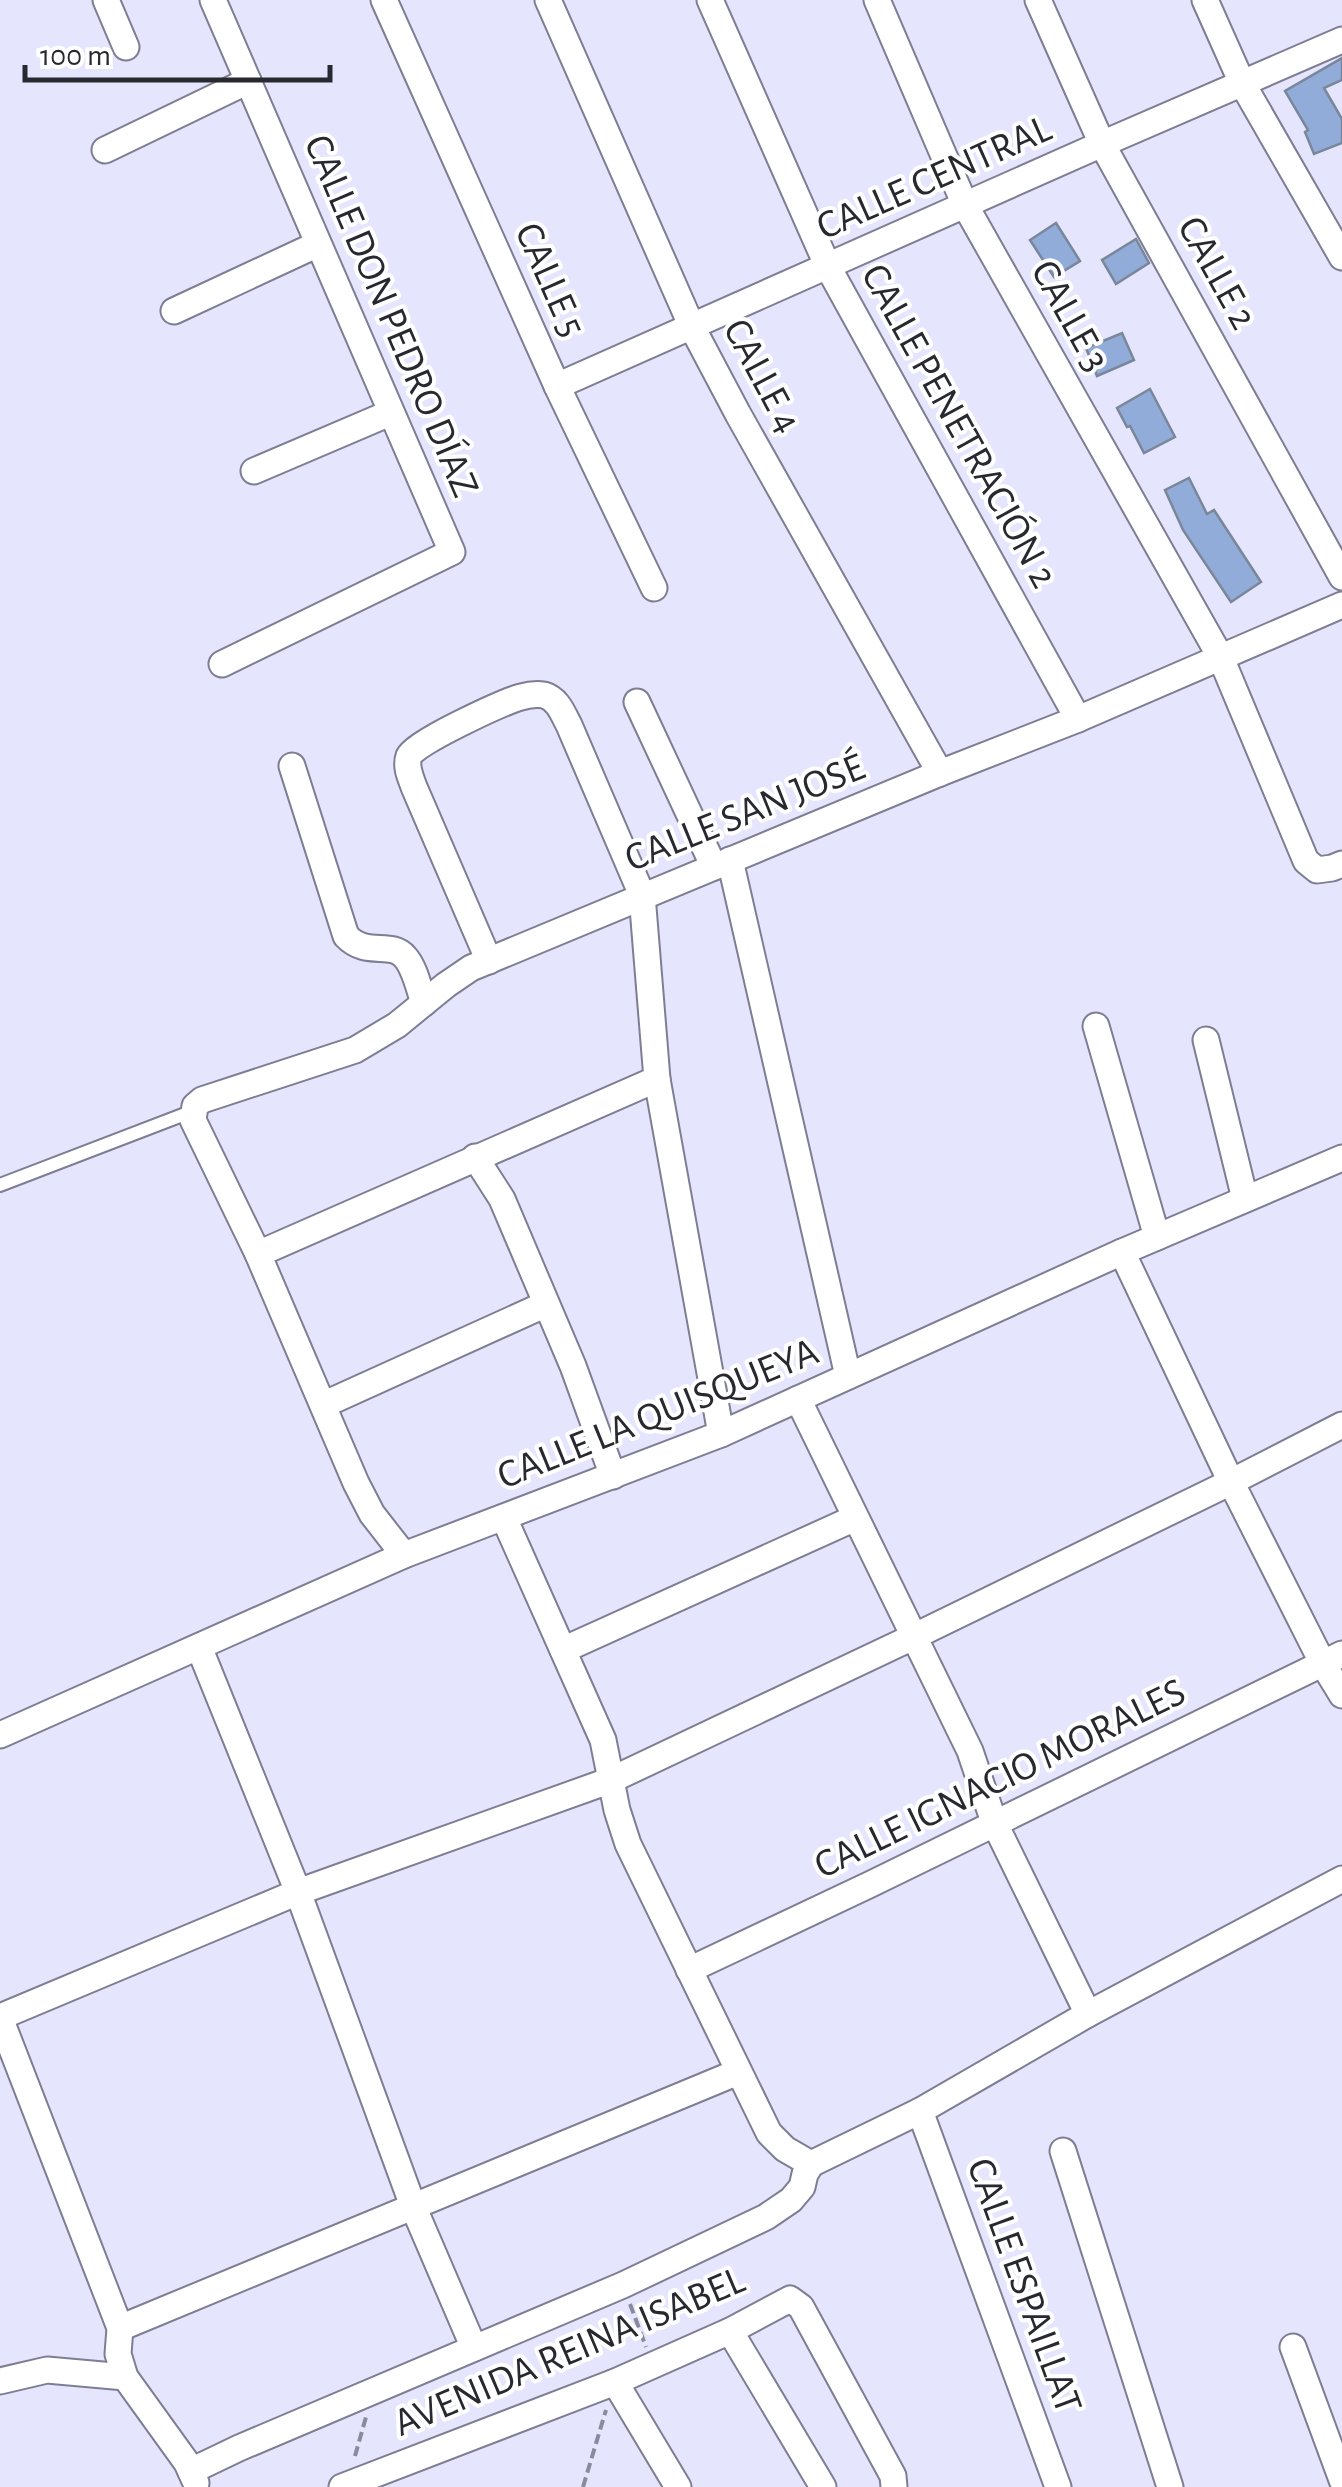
<svg xmlns="http://www.w3.org/2000/svg" width="1342" height="2487" font-family="'Alegreya Sans',sans-serif">
	<rect width="100%" height="100%" fill="#e5e6fe"/>
	<g fill="#91acd8" stroke="#7a8699" stroke-width="2.5">
		<polygon points="1342,58 1342,80 1324,88 1342,119 1342,143 1314,154 1305,132 1308,130 1285,91"/>
		<polygon points="1056,223 1080,261 1054,277 1030,240"/>
		<polygon points="1136,239 1149,263 1116,284 1102,260"/>
		<polygon points="1122,333 1134,360 1097,376 1086,348"/>
		<polygon points="1150,389 1175,437 1144,453 1130,426 1127,427 1117,408"/>
		<polygon points="1189,478 1207,514 1214,510 1261,582 1231,602 1183,530 1165,490"/>
	</g>
	<g fill="none" stroke-linecap="round" stroke-linejoin="round">
		<g stroke="#7d7d93" stroke-width="16">
			<polyline id="service" points="0,1185 193,1111"/>
		</g>
		<g stroke="#7d7d93" stroke-width="29">
			<g id="minor">
				<polyline points="106,0 126,47"/>
				<polyline points="213,0 452,552 222,664"/>
				<polyline points="384,0 557,386 654,588"/>
				<polyline points="548,0 692,327 738,414 940,773"/>
				<polyline points="710,0 828,267 1078,719"/>
				<polyline points="877,0 965,205 1221,658 1306,861 1317,870 1332,868 1342,864"/>
				<polyline points="1038,0 1102,144 1342,577"/>
				<polyline points="1205,0 1242,83 1342,257"/>
				<polyline points="105,150 248,81"/>
				<polyline points="174,311 318,244"/>
				<polyline points="557,386 1102,144 1342,40"/>
				<polyline points="254,471 390,413"/>
				<polyline points="637,702 714,867"/>
				<path d="M292 766 346 936C367 958 391 940 405 957 415 968 419 989 424 1003"/>
				<polyline points="730,860 848,1376"/>
				<path d="M489 961 414 787C411 778 405 767 409 756 414 743 503 702 521 697 528 695 537 694 544 695 558 699 563 714 569 725L642 895 657 1079 721 1434"/>
				<polyline points="1096,1026 1157,1237"/>
				<polyline points="1206,1040 1245,1199"/>
				<polyline points="475,1157 502,1199 573,1366 613,1476"/>
				<polyline points="1122,1252 1231,1482 1323,1664 1342,1695"/>
				<polyline points="258,1254 193,1120 195,1106 202,1100 355,1050 397,1025 446,985 471,968 940,773 1078,719 1342,605"/>
				<polyline points="798,1399 970,1751 994,1822 1088,2014"/>
				<polyline points="323,1405 546,1304"/>
				<polyline points="504,1518 603,1740 617,1810 628,1844 769,2133 785,2149 811,2164 920,2111 1088,2014 1342,1879"/>
				<polyline points="404,1555 372,1514 356,1483 258,1254 657,1079"/>
				<polyline points="199,1647 298,1892 413,2206 474,2348"/>
				<polyline points="563,1650 855,1518"/>
				<polyline points="0,1735 404,1555 721,1434 1122,1252 1342,1158"/>
				<polyline points="689,1970 871,1884 1342,1654"/>
				<polyline points="0,2017 298,1892 611,1780 913,1637 1231,1482 1342,1425"/>
				<polyline points="0,2018 120,2328 118,2354 125,2377 187,2463 196,2483"/>
				<polyline points="920,2111 1058,2487"/>
				<polyline points="1063,2151 1170,2487"/>
				<polyline points="120,2328 738,2072"/>
				<polyline points="730,2331 823,2487"/>
				<polyline points="1293,2347 1342,2480"/>
				<polyline points="0,2381 47,2370 125,2377"/>
				<polyline points="615,2382 678,2487"/>
				<polyline points="191,2471 239,2448 623,2285 766,2217 791,2200 802,2187 805,2174 811,2164"/>
				<polyline points="342,2487 615,2382 730,2331 790,2299 801,2307 893,2476 894,2487"/>
			</g>
		</g>
		<g stroke="#898a9b" stroke-width="4" stroke-dasharray="10 5" stroke-linecap="butt">
			<polyline points="630,2304 646,2347"/>
			<polyline points="355,2456 366,2417"/>
			<polyline points="583,2487 606,2410"/>
		</g>
		<use href="#service" stroke="#fff" stroke-width="12"/>
		<use href="#minor" stroke="#fff" stroke-width="25"/>
	</g>
	<g text-anchor="middle" dominant-baseline="central" stroke-width="8" stroke-linejoin="round" paint-order="stroke">
		<g font-size="40" fill="#282831" stroke="#fff">
			<text transform="translate(934 178) rotate(-24)">CALLE CENTRAL</text>
			<text transform="translate(1217 273) rotate(61)">CALLE 2</text>
			<text transform="translate(550 280) rotate(66)">CALLE 5</text>
			<text transform="translate(391 316) rotate(67)">CALLE DON PEDRO DÍAZ</text>
			<text transform="translate(1070 316) rotate(61)">CALLE 3</text>
			<text transform="translate(762 376) rotate(62)">CALLE 4</text>
			<text transform="translate(959 426) rotate(61)">CALLE PENETRACIÓN 2</text>
			<text transform="translate(745 813) rotate(-22)">CALLE SAN JOSÉ</text>
			<text transform="translate(658 1414) rotate(-22)">CALLE LA QUISQUEYA</text>
			<text transform="translate(1000 1779) rotate(-26)">CALLE IGNACIO MORALES</text>
			<text transform="translate(1024 2286) rotate(70)">CALLE ESPAILLAT</text>
			<text transform="translate(569 2352) rotate(-23)">AVENIDA REINA ISABEL</text>
		</g>
	</g>
	<path d="M25 65v15h305v-15" fill="none" stroke="#282831" stroke-width="5"/>
	<text x="40" y="65" font-size="30" fill="#282831" stroke="#ffffff" stroke-width="8" paint-order="stroke">100 m</text>
</svg>
